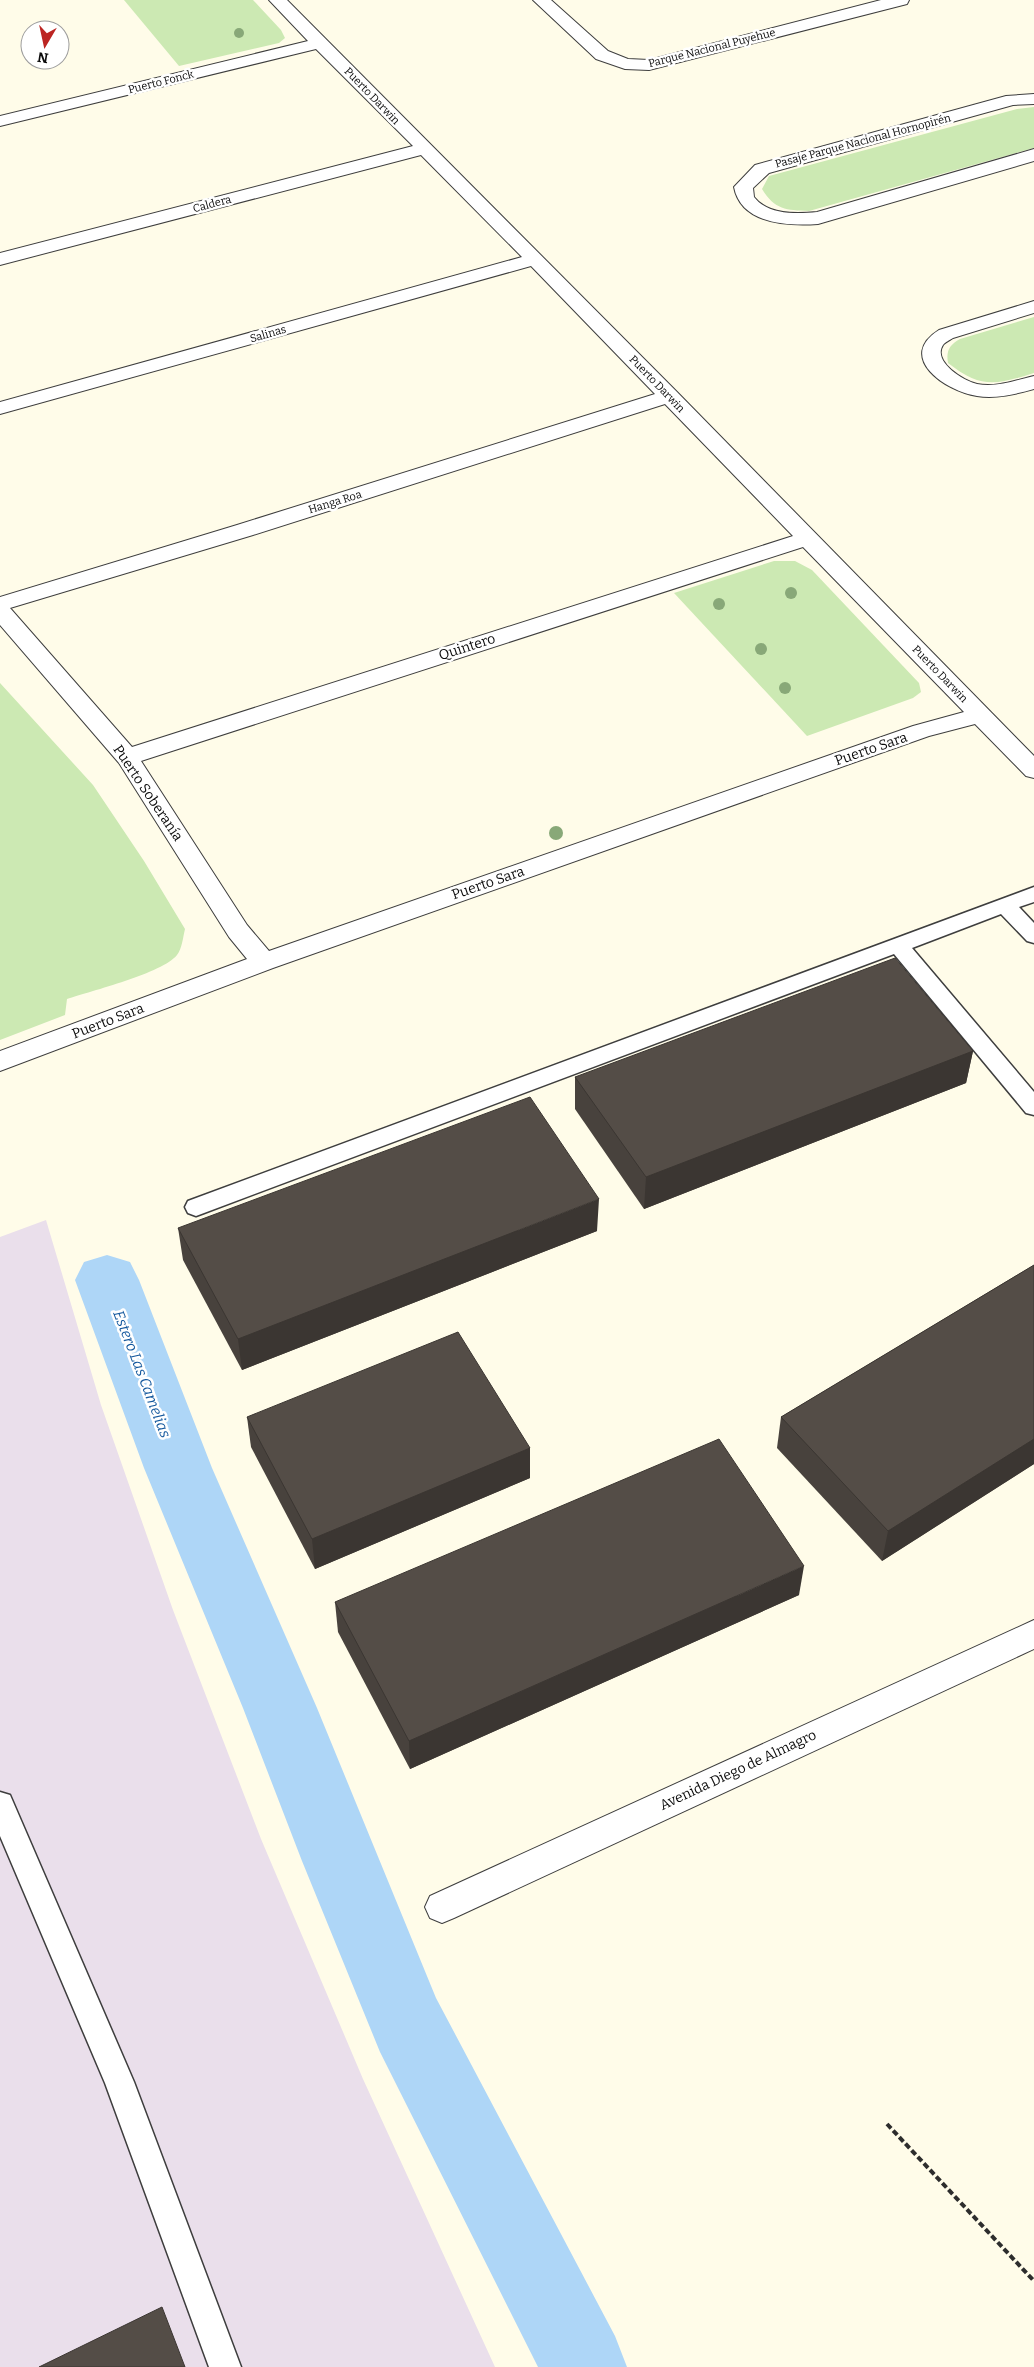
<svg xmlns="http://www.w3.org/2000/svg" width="1034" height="2367" font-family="Bitter,serif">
	<rect width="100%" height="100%" fill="#fffce9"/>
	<polygon fill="#eadfeb" points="46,1220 101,1405 173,1610 261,1839 363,2079 495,2367 0,2367 0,1237"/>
	<g fill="#cce9b3">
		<polygon points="124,0 253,0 281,30 285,38 279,43 179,66"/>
		<path d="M1034 107V148L809 211C786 210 775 210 762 189L769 176 1017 109Z"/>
		<path d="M1034 317V373C996 385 981 389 948 363 946 351 949 345 960 339Z"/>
		<polygon points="774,561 795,561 812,570 919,683 921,692 913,698 807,736 674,593"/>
		<path d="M0 683 93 785 144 861 185 929C183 937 182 949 177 955 163 973 91 991 67 999L65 1015 0 1040Z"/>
	</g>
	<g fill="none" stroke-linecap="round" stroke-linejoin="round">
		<polygon fill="#aed6f7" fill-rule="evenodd" points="107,1255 130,1262 139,1280 212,1468 317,1708 436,1998 615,2336 627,2367 538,2367 380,2052 302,1861 243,1708 144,1468 75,1280 84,1262"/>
		<g stroke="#3e3e3e" stroke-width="3">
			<g id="service">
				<polygon points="1034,887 1034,902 1019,907 1034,923 1034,943 1027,941 1001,914 912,948 1034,1092 1034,1115 1026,1113 894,954 204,1213 196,1216 188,1213 185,1207 188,1201"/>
				<polygon points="0,1792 10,1795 134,2082 241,2367 209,2367 105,2083 0,1836"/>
			</g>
		</g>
		<g stroke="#3e3e3e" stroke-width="2">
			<g id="minor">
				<path d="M269 0H287L677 392 1034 756V778L1026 776 975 724 929 736 273 968 0 1071V1051L247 959 229 937 119 763 0 625V597L237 525 655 394 531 266 0 414V402L522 257 421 155 0 265V253L413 146 316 49 0 126V116L308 41ZM665 404 793 536 132 747 10 608 253 535ZM803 547 964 712 913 726 269 951 247 925 141 761Z"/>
				<polygon points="533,0 551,0 608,51 628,59 649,60 881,0 909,0 907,4 649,70 625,69 596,59"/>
				<path d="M1034 94V104L1013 105 769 173 753 188 754 197C768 215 796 214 817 212L1034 149V161L818 224C787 226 741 224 734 187L755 165 1006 96Z"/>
				<path d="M1034 301V313L953 338C950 340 945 342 943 345 932 362 964 381 977 384 996 388 1016 380 1034 376V389C1016 394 996 399 977 396 945 391 896 357 939 330Z"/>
				<polygon points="1034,1620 1034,1649 454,1918 442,1923 430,1918 425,1907 430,1896"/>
			</g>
		</g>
		<polyline stroke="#2d2d2d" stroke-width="4" stroke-dasharray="6 3" stroke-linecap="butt" points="887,2124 1034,2281"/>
		<use href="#service" fill="#fff" fill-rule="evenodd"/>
		<use href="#minor" fill="#fff" fill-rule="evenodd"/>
	</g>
	<g fill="#88a878">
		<circle cx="239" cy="33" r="5"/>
		<circle cx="791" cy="593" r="6"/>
		<circle cx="719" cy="604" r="6"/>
		<circle cx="761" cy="649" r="6"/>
		<circle cx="785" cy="688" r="6"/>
		<circle cx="556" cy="833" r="7"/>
	</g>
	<g fill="#48423d">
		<polygon points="973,1051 966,1083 644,1209 575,1109 575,1077"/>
		<polygon points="178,1228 597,1231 242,1370 183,1260"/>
		<polygon points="1034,1265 1034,1464 882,1561 777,1448 781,1417"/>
		<polygon points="247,1417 530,1448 530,1478 315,1569 251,1447"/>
		<polygon points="799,1595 410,1769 338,1632 335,1602"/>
	</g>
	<g fill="#3b3632">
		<polygon points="973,1051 966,1083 644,1209 646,1177"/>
		<polygon points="599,1199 597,1231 242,1370 238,1339"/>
		<polygon points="1034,1439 1034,1464 882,1561 888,1531"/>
		<polygon points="530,1448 530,1478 315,1569 312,1539"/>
		<polygon points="804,1566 799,1595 410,1769 409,1741"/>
	</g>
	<g fill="#544d47" stroke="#3b3632">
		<polygon points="895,958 973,1051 646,1177 575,1077"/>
		<polygon points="530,1097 599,1199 238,1339 178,1228"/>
		<polygon points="1034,1265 1034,1439 888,1531 781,1417"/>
		<polygon points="458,1332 530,1448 312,1539 247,1417"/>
		<polygon points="719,1439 804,1566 409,1741 335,1602"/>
		<polygon points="162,2307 185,2367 39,2367"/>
	</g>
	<g text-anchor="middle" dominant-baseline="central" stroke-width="5" stroke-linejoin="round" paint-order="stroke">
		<g font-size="11" fill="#0b0b0b" stroke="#fff">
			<text transform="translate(712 48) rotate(-14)">Parque Nacional Puyehue</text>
			<text transform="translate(161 82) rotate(-14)">Puerto Fonck</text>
			<text transform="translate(372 96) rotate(46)">Puerto Darwin</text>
			<text transform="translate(863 141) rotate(-15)">Pasaje Parque Nacional Hornopirén</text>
			<text transform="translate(212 204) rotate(-15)">Caldera</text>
			<text transform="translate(268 334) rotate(-16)">Salinas</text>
			<text transform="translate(657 384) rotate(46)">Puerto Darwin</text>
			<text transform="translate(335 502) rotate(-17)">Hanga Roa</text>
			<text transform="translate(940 674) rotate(46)">Puerto Darwin</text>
		</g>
		<g font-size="14" fill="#0b0b0b" stroke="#fff">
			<text transform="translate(467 647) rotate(-18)">Quintero</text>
			<text transform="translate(871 749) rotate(-19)">Puerto Sara</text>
			<text transform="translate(148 793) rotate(56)">Puerto Soberanía</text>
			<text transform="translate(488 883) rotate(-19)">Puerto Sara</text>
			<text transform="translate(108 1021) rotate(-21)">Puerto Sara</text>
			<text transform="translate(738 1770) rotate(-25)">Avenida Diego de Almagro</text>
		</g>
		<g font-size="15" font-style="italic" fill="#14589d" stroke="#fff">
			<text transform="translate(142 1374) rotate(69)">Estero Las Camelias</text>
		</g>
	</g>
	<g transform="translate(45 45) rotate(189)"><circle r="24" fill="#ffffff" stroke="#9d9d9d"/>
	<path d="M0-4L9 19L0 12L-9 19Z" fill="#bc2522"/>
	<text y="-8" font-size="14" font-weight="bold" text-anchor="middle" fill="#0b0b0b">N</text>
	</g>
</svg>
